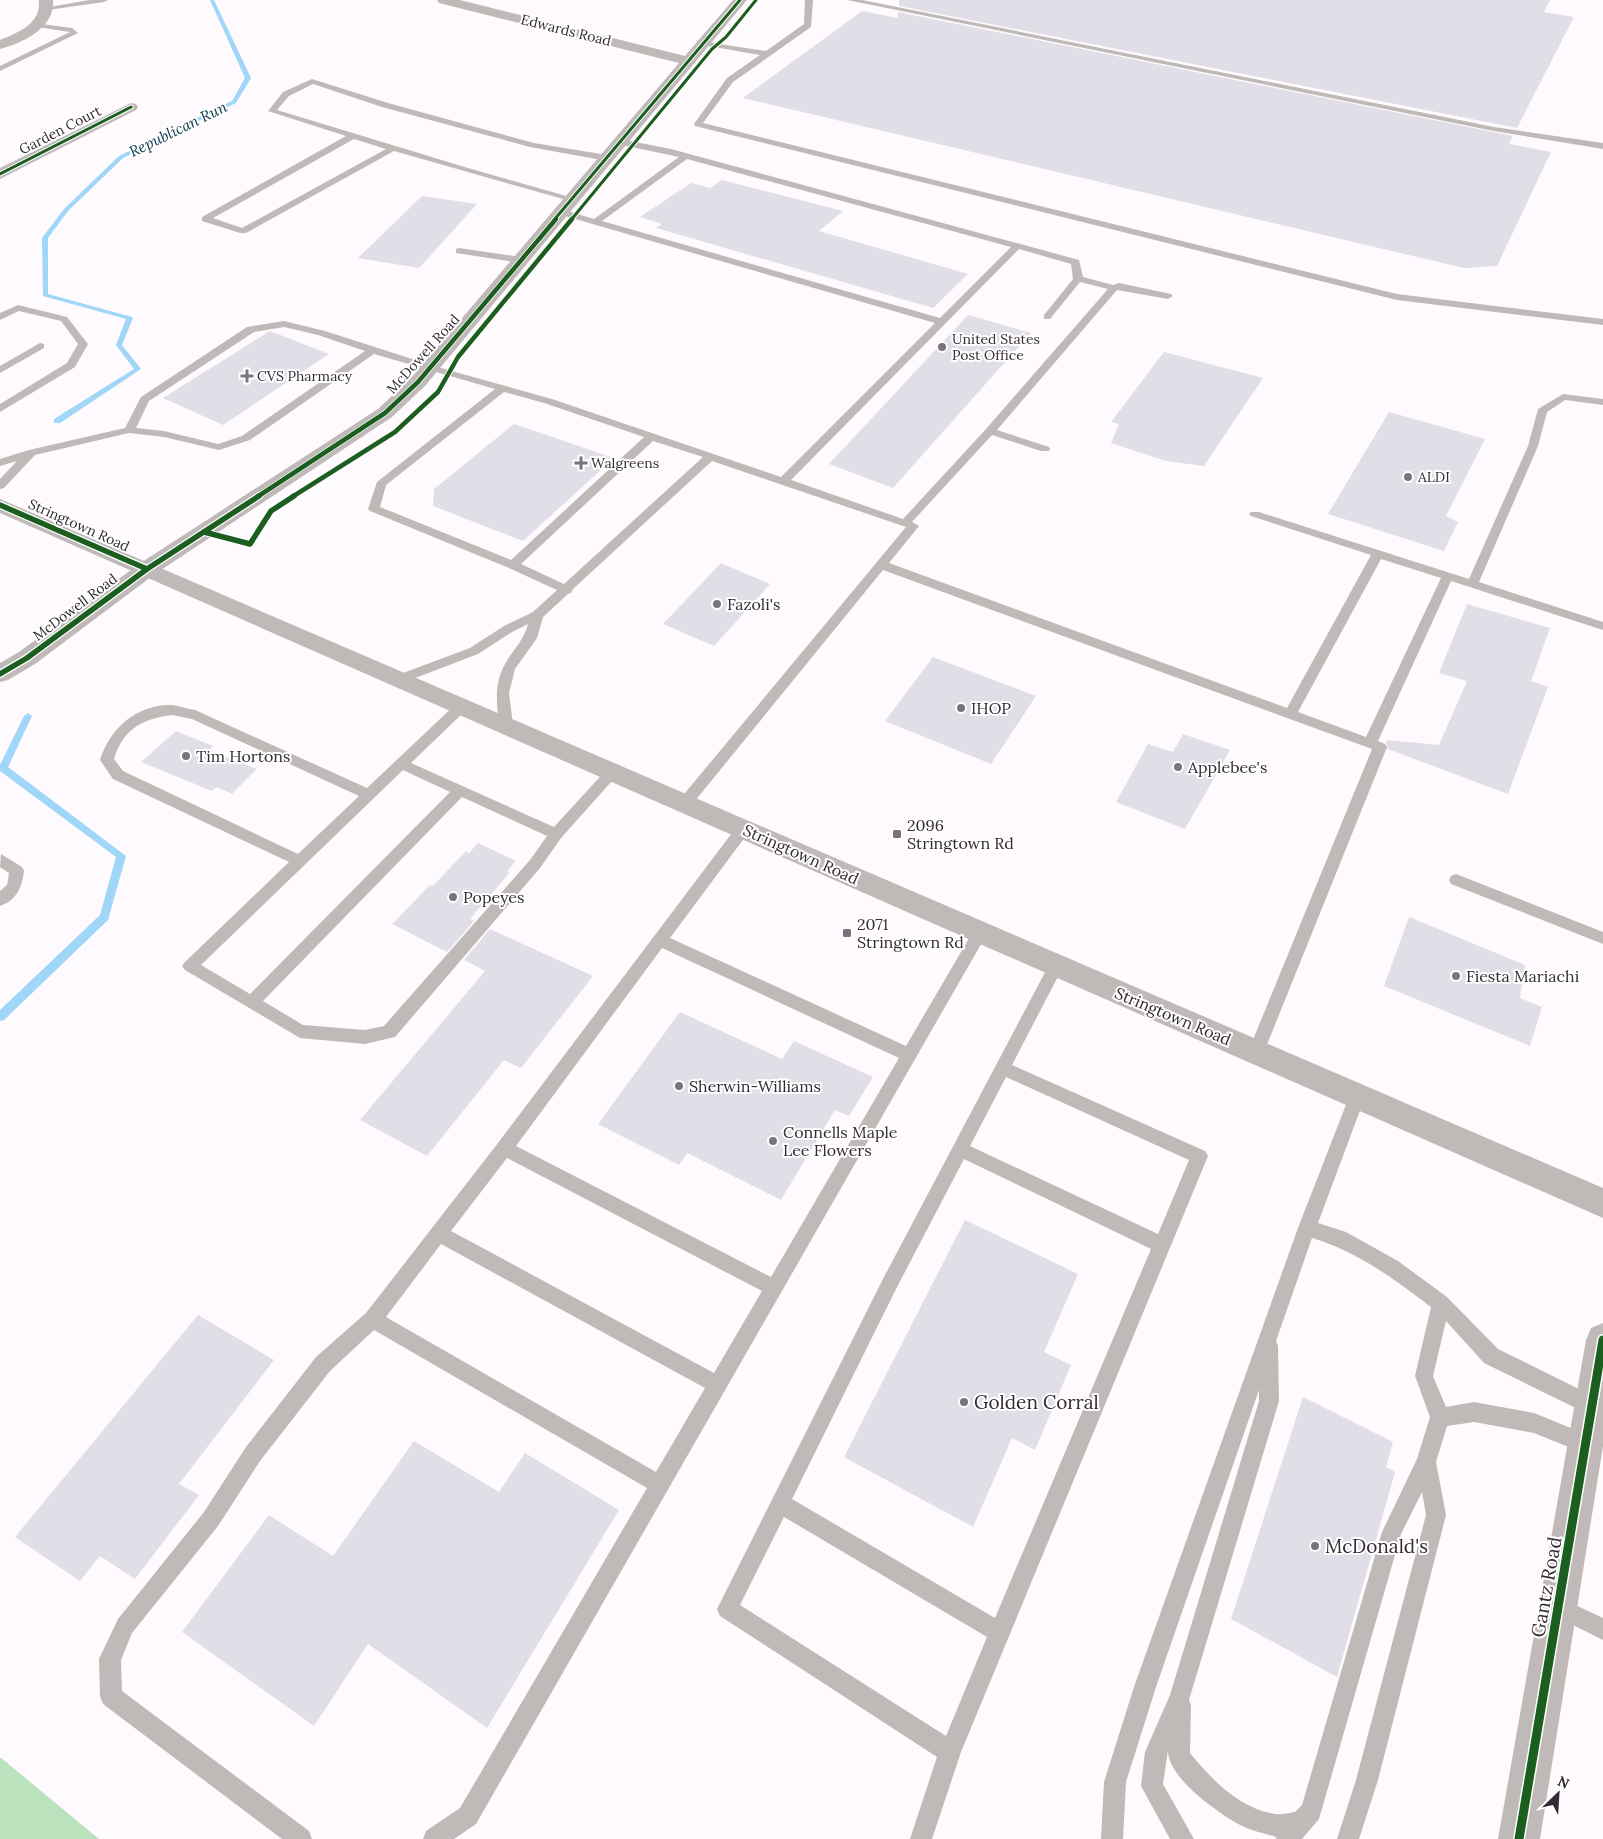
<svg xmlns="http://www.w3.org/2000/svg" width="1603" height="1839" font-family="Lora,serif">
	<rect width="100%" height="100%" fill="#fefafe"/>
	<polygon fill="#bae3bd" points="0,1757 99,1839 0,1839"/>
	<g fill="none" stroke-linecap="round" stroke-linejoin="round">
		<g fill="#a0d6f8" fill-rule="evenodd">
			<polygon points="210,0 214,0 251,78 236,103 123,158 68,211 48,238 48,294 132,317 133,318 122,345 141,369 60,423 54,423 54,419 134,369 116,345 126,319 43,296 42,238 64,209 119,156 232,101 245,78"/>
			<polygon points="28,713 32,716 8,767 126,856 108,920 4,1020 0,1021 0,1010 100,915 116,857 0,771 0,765 24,716"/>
		</g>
	</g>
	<g fill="#e0dee6">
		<polygon points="899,0 1550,0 1544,12 1574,17 1517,128 899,6"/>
		<polygon points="862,11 898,18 898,12 1513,136 1509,144 1551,152 1497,266 1464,268 743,98"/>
		<polygon points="722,180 843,211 819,231 968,274 933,308 656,228 662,224 640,217 691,183 710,188"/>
		<polygon points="422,196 477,204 419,268 358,258"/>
		<polygon points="968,315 1031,333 893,488 829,464"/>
		<polygon points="270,331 329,354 223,425 163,398"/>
		<polygon points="1164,352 1263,378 1204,466 1166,461 1111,443 1119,424 1111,422"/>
		<polygon points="1389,412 1485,439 1446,516 1458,522 1444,551 1328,514"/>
		<polygon points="514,424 614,458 523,541 433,506 434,489"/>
		<polygon points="721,563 770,584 714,646 663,624"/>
		<polygon points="1467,604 1550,628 1531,681 1548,687 1508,794 1388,749 1386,743 1387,740 1439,745 1467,681 1439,673"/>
		<polygon points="933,657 1036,696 991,764 885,721"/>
		<polygon points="176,731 213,746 209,750 257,769 232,794 217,787 212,791 141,762"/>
		<polygon points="1183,734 1230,750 1185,829 1116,802 1148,744 1173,752"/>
		<polygon points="478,843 516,861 507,871 510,872 470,919 474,921 447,952 392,924 430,885 433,886 466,851 469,853"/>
		<polygon points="1409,917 1525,965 1520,998 1542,1007 1530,1046 1384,986"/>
		<polygon points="490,929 593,976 521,1068 504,1060 427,1156 360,1120 485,971 464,960"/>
		<polygon points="680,1012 782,1059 794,1041 873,1077 849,1116 835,1110 781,1200 687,1153 679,1165 598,1124"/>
		<polygon points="965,1220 1078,1274 1044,1352 1071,1365 1035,1450 1012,1438 973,1527 844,1457"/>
		<polygon points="198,1315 274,1360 179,1484 199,1495 135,1579 100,1556 80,1581 15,1537"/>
		<polygon points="1303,1397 1393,1442 1386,1467 1395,1472 1337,1677 1231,1619"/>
		<polygon points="414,1441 499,1492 525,1453 619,1510 487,1728 368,1644 314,1726 182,1632 269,1515 333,1556"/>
	</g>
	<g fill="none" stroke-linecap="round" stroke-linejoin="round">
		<g fill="#bfb9b8" fill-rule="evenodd">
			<polygon points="89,0 108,0 104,2 48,10 44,8"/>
			<polygon points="805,0 813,0 811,27 733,82 703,123 1397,294 1603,319 1603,325 1397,300 695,126 694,124 727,78 760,55 703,45 700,45 700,41 766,51 804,24"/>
			<polygon points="847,0 862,0 1494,127 1603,143 1603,149 1494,131"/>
			<polygon points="34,23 72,28 78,33 0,71 0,66 70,32 37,27 34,27"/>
			<path d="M312 79 388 103 534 143 607 155 611 158 607 161 530 147 382 107 313 84 289 96 277 110 468 168 577 199 573 202 570 201 394 151 246 233H240L202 221V217L346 136 268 111 283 92ZM354 139 386 149 242 228 213 218Z"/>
			<path d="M620 139 671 149 1079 260 1083 277 1113 285 1119 283 1171 294 1173 296 1168 299 1117 290 997 430 1049 447 1050 449 1049 451H1041L992 435 912 522 919 526 889 563 1287 708 1371 555 1251 516 1249 514 1251 512H1259L1469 579 1528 446 1538 409 1563 394 1603 399V405L1565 400 1547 412 1538 446 1479 582 1603 622V630L1451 581 1378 741 1385 744 1387 747 1262 1057 1256 1059 1250 1057 1248 1052 1372 749 883 570 690 807 685 808 680 807 678 803 680 799 906 527 712 461 573 589 571 593 568 594 543 617 537 638 515 669 509 693 513 725 511 728H501L499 725C497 705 494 687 503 668 511 651 523 643 528 624L512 632 478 654 405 682H395L394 679 395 676 470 648 504 626 533 612 557 590 509 568 370 511 368 509 377 482 495 389 374 354 250 440 219 450 164 437 129 433 35 455 4 488 0 489V479L17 461 0 466V459L29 450 125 428 141 397 247 327 284 321 325 331 434 366 552 399 781 477 935 323 558 214V210L561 209 594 219 679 157 617 144 616 142ZM687 159 1011 247 940 318 602 221ZM1019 249 1071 264 1073 279 1044 315V319H1050L1080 282 1108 289 986 429 903 519 791 480ZM284 327 318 335 365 351 242 436 218 444 164 431 136 428 149 401 254 332ZM504 392 544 403 644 437 511 560 380 507 386 485ZM653 441 703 457 564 584 521 564ZM1381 559 1441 578 1366 737 1298 712Z"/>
			<polygon points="459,248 521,257 526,260 521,263 456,253 456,249"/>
			<polygon points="18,305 67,317 88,344 75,367 0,412 0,404 67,363 78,344 61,321 19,311 0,320 0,313"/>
			<polygon points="40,343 44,344 44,348 0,373 0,366"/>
			<path d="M462 701 467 703 469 706 467 709 411 763 554 827 608 768H618L620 772 561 838 540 868 395 1037 365 1044 300 1038 185 970 182 966 185 962 289 862 113 779 100 760C110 728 137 704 172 705 179 706 188 709 195 710L367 788 457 703ZM172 715 192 719 359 796 298 854 123 771 114 759C123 729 142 719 172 715ZM403 770 450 792 250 994 201 965ZM462 797 547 836 530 860 384 1026 365 1030 303 1025 263 1001Z"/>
			<path d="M743 824 748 825 750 829 748 833 670 938 906 1046 975 928 980 926 985 928 988 932 476 1824 454 1839H423L426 1831 460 1808 647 1488 374 1330 330 1371 260 1461 218 1526 132 1633 121 1660 122 1691 309 1831 312 1839H282L103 1704 100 1696 99 1659 118 1619 204 1512 246 1447 316 1357 366 1313 498 1143 738 825ZM662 948 899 1058 771 1277 516 1146ZM507 1158 762 1291 714 1373 451 1231ZM441 1244 705 1388 656 1472 386 1317Z"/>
			<path d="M1 854 22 867 24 871C22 887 17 900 0 906V891L7 885 9 873 0 867Z"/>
			<polygon points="1456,874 1603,932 1603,944 1451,884 1449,880 1451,876"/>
			<path d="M1056 959 1061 961 1064 965 1012 1065 1205 1151 1208 1156 961 1752 932 1839H910L937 1757 720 1616 717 1609 884 1277 1051 961ZM1006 1077 1189 1160 1158 1234 970 1146ZM964 1159 1151 1249 995 1618 792 1499 896 1289ZM784 1517 987 1637 946 1736 740 1605Z"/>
			<path d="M1357 1090 1363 1092 1365 1097 1318 1223 1346 1232 1398 1261 1447 1297 1498 1349 1599 1399 1602 1406 1599 1413 1592 1416 1484 1363 1446 1321 1433 1376 1446 1407 1474 1402 1534 1413 1593 1437 1596 1444 1593 1451 1586 1454 1534 1433 1474 1422 1447 1426 1436 1462 1446 1515 1378 1780 1359 1839H1337L1356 1780 1426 1515 1422 1492 1401 1534 1319 1819 1302 1839H1276V1837C1262 1833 1245 1829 1233 1821 1212 1808 1167 1776 1168 1750L1163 1784 1194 1839H1170L1141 1786 1145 1752 1170 1695 1259 1401V1390L1156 1687 1126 1782 1123 1839H1101L1104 1782 1134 1687 1298 1228 1349 1097 1351 1092ZM1312 1238C1357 1251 1394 1279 1431 1307L1415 1376 1430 1417 1417 1459 1382 1532 1302 1805 1295 1812C1289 1813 1281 1815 1275 1814 1240 1809 1211 1779 1190 1753L1191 1705 1189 1700 1279 1401 1278 1346 1276 1341Z"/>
			<polygon points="1558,1597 1603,1618 1603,1640 1551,1614 1548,1607 1551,1600"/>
		</g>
		<g fill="#bfb9b8" fill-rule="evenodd">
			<path d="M39 0H53C55 28 23 43 0 49V40C19 32 41 24 39 0Z"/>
			<polygon points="437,0 460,0 685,56 733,0 747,0 425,386 392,417 155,574 147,576 139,574 136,569 139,564 378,409 411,378 679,63 439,3"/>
			<polygon points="131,103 136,104 138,107 136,110 0,179 0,168"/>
			<polygon points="1603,1323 1603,1446 1540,1839 1498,1839 1586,1340 1591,1328"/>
		</g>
		<polygon fill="#bfb9b8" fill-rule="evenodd" points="147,562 155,564 158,569 155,574 35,664 8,680 0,682 0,663 19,652 139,564"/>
		<polygon fill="#bfb9b8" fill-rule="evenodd" points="0,499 1603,1188 1603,1218 0,513"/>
		<g stroke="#fff" stroke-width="5">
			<g id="cycleway-far3">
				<polyline points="0,174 131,107"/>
				<polyline points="554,220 740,0"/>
				<polyline points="571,220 712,49 726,37 756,0"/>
			</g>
		</g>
		<g stroke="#fff" stroke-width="6">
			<g id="cycleway-far2">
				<polyline points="257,497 385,413 418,382 556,219"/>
				<polyline points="292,497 395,432 438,392 458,357 572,219"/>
			</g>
		</g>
		<g stroke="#fff" stroke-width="8">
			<g id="cycleway-far1">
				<polyline points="0,505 147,569"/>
				<polyline points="204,532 250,544 271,511 294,496"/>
				<polyline points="0,674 27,658 147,569 259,496"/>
			</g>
		</g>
		<g stroke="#fff" stroke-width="12">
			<polyline id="cycleway" points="1519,1839 1603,1340"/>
		</g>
		<use href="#cycleway-far3" stroke="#1b5e20" stroke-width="3"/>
		<use href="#cycleway-far2" stroke="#1b5e20" stroke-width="4.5"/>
		<use href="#cycleway-far1" stroke="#1b5e20" stroke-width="5.5"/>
		<use href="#cycleway" stroke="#1b5e20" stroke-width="9"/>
	</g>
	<g fill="#7b737b" stroke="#fff" stroke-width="2">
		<circle cx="942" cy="347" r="5"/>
		<path d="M244.5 368.5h5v5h5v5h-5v5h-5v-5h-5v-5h5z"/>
		<path d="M578.5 455.5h5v5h5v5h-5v5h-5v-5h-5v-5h5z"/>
		<circle cx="1408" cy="477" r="5"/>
		<circle cx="717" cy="604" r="5"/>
		<circle cx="961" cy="708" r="5"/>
		<circle cx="186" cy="756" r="5"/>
		<circle cx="1178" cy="767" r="5"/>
		<rect x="892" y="829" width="10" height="10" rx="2.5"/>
		<circle cx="453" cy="897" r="5"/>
		<rect x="842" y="928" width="10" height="10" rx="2.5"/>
		<circle cx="1456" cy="976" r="5"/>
		<circle cx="679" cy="1086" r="5"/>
		<circle cx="773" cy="1141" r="5"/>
		<circle cx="964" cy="1402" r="5"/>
		<circle cx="1315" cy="1546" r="5"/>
	</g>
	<g text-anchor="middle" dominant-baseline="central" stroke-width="4" stroke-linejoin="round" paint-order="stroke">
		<g font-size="14" fill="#342a34" stroke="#fff">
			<text transform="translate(566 30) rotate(14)">Edwards Road</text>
			<text transform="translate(60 130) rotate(-27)">Garden Court</text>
			<text transform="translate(423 354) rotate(-48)">McDowell Road</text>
			<text transform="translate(79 525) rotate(24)">Stringtown Road</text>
			<text transform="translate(75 607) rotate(-37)">McDowell Road</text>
		</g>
		<g font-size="14" fill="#342a34" stroke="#fff" text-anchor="start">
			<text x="952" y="339">United States<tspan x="952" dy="16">Post Office</tspan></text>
			<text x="257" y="376">CVS Pharmacy</text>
			<text x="591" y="463">Walgreens</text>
			<text x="1418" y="477">ALDI</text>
		</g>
		<g font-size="15" font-style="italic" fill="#07374e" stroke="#fff">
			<text transform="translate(178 129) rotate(-26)">Republican Run</text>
		</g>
		<g font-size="16" fill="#342a34" stroke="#fff" text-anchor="start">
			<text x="727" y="604">Fazoli's</text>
			<text x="971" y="708">IHOP</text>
			<text x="196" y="756">Tim Hortons</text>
			<text x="1188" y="767">Applebee's</text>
			<text x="907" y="825">2096<tspan x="907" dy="18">Stringtown Rd</tspan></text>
			<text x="463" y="897">Popeyes</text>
			<text x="857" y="924">2071<tspan x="857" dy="18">Stringtown Rd</tspan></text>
			<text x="1466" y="976">Fiesta Mariachi</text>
			<text x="689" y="1086">Sherwin-Williams</text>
			<text x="783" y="1132">Connells Maple<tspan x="783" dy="18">Lee Flowers</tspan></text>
		</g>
		<g font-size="16" fill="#342a34" stroke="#fff">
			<text transform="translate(801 854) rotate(24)">Stringtown Road</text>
			<text transform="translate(1173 1016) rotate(23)">Stringtown Road</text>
		</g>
		<g font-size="19" fill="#342a34" stroke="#fff" text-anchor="start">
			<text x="974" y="1402">Golden Corral</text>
			<text x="1325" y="1546">McDonald's</text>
		</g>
		<g font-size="19" fill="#342a34" stroke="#fff">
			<text transform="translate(1546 1587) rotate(-80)">Gantz Road</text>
		</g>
	</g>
	<g transform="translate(1558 1794) rotate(25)" stroke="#ffffff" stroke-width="4" paint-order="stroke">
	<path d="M0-4L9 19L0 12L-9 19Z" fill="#342a34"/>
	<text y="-8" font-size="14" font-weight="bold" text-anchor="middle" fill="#342a34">N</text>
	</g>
</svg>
